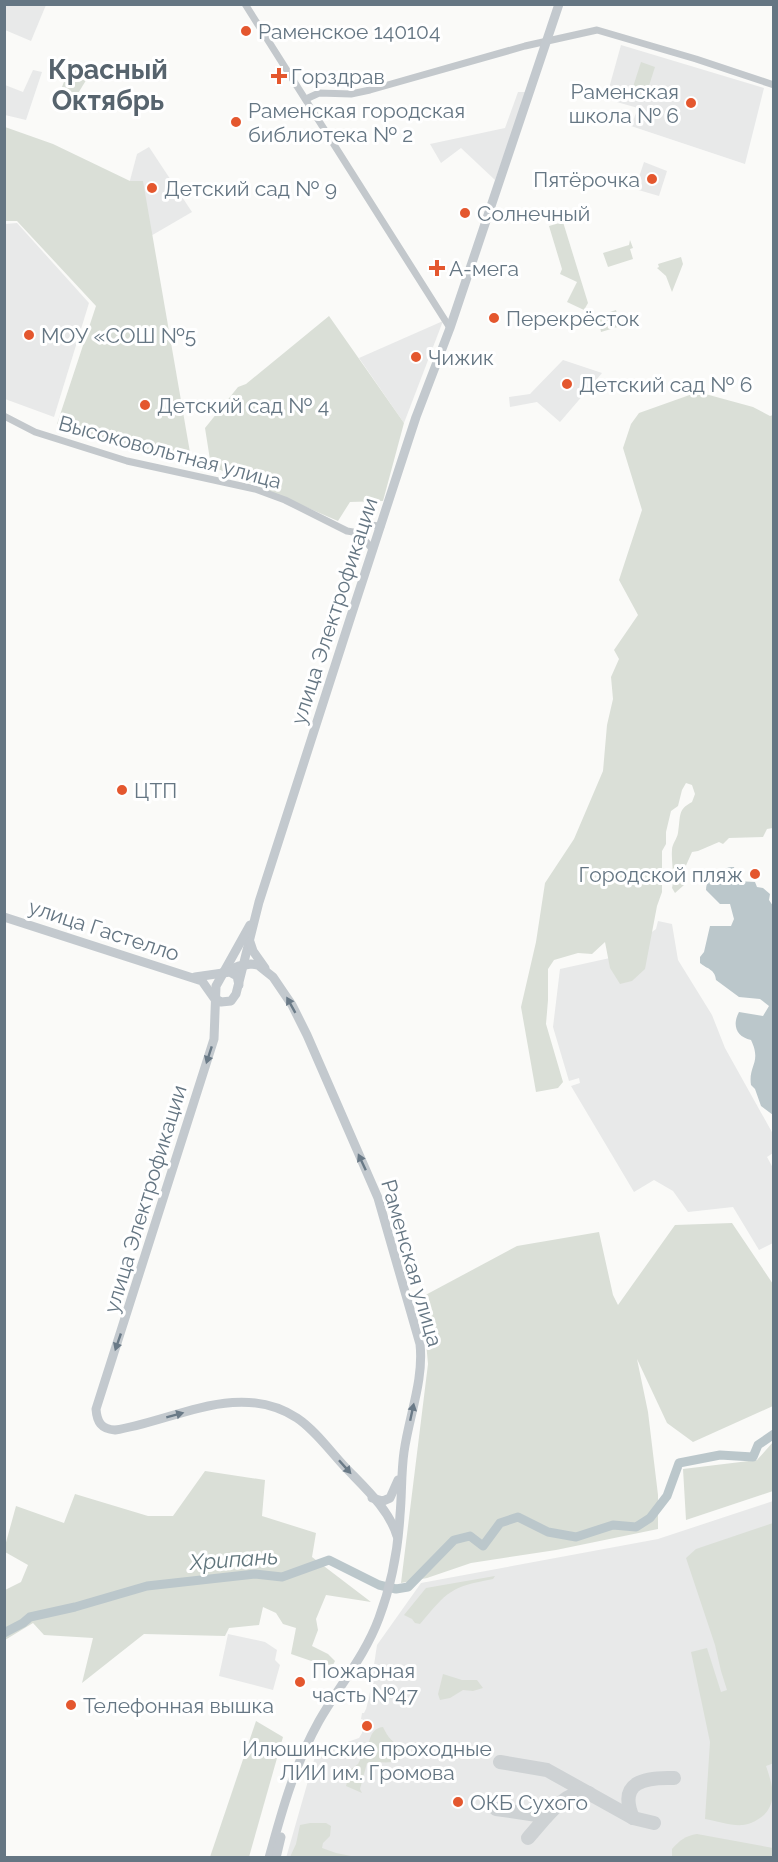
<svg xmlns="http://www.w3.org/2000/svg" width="778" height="1862" font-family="Raleway,sans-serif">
	<rect width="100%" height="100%" fill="#fafaf8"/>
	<g fill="#e8e9e9">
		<polygon points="4,5 46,5 31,41 5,30"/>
		<polygon points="621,45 764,88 745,164 631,126 638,108 606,99"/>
		<polygon points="33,70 42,72 26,120 5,115 5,85 23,92"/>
		<polygon points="518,92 527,92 495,180 461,148 441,163 430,144 505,128"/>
		<polygon points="149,147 192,212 149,237 124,203 137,154"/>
		<polygon points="644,162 667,171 659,196 635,189"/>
		<polygon points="17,223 89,303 54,417 5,399 5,224"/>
		<polygon points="443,321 404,423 359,358"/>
		<polygon points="563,360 602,373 560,422 537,402 510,407 509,397 530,394"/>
		<polygon points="658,921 672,924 678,960 712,1015 725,1048 773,1134 773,1153 767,1157 773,1168 773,1243 759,1250 733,1207 688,1212 673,1191 654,1180 634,1192 571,1086 580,1083 579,1078 569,1081 553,1027 560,969 619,956 656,929"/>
		<polygon points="773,1501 773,1857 286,1858 316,1753 359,1738 362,1733 364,1720 361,1719 362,1713 364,1713 366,1709 369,1698 377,1645 421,1583 658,1539"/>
		<polygon points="228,1634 265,1642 277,1650 275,1660 280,1665 273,1690 219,1676"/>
	</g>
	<g fill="#dadfd7">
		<polygon points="641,62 655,67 646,95 632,90"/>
		<polygon points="71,64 88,77 74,100 60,92"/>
		<polygon points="5,127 53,144 130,181 143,181 192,464 113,445 57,424 96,306 17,221 5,221"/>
		<polygon points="563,222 588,303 584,310 567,302 577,282 560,274 562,269 549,226"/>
		<polygon points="630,240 633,248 630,249 633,259 608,267 603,253 629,245"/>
		<polygon points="681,257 683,264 672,292 666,276 657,268 659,267 658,264"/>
		<polygon points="616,310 621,326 601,332 598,316"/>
		<polygon points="329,316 404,423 383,501 350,502 338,521 211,466 205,428 238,387 246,384"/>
		<path d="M698 392 753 407 770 416 773 415V828L767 829 763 837 729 838 723 844 719 842 698 851 692 852 684 870V885L675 893 672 888C675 876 671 863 672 850 672 844 677 839 678 833 681 816 677 810 692 802L695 794 692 785 686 783 682 790 678 806 671 811 666 832V844L662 851V892L657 906 645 969 632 981 620 984 610 968 605 942 592 954 578 953 554 960 548 969V1000L546 1024 563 1082 558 1088 536 1092 521 1007 536 942 545 883 574 839 603 771 607 725 613 699 611 677 619 659 614 650 638 615 619 580 642 510 623 448 631 424 639 413Z"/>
		<polygon points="732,1223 773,1284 773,1406 693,1442 667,1423 637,1359 648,1412 658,1495 658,1529 556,1550 471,1563 427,1578 401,1583 428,1364 423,1309 418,1299 517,1246 599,1232 613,1295 618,1305 675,1225"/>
		<polygon points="773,1442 773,1491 686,1520 683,1469 757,1460"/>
		<polygon points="205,1471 265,1480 262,1516 316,1533 312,1557 371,1602 326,1595 316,1619 318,1630 312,1646 328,1654 335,1661 333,1665 320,1664 291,1654 296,1628 283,1624 276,1613 263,1607 259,1625 229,1628 225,1636 144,1634 82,1683 93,1638 44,1635 33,1623 5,1640 5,1590 21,1582 28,1565 5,1552 5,1546 16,1506 64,1523 75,1494 148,1516 173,1516"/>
		<path d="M773 1523 774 1763 766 1766C772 1784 778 1800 764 1815 758 1820 751 1824 743 1825 731 1826 717 1821 705 1819L710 1742 691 1652 707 1648 721 1692 727 1690 721 1671 715 1645 686 1558 696 1549Z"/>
		<path d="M495 1576 493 1579C450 1587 448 1591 420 1624L415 1623 412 1619 404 1615 426 1588Z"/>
		<polygon points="443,1674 462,1680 477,1680 483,1688 473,1691 463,1690 450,1698 440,1700 438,1694"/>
		<polygon points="256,1721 283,1737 249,1857 210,1857"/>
		<path d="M383 1727C388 1738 393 1743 404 1748L406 1752C398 1768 381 1760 367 1763L360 1789 362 1793 346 1786 350 1770 358 1764 362 1756 357 1755 353 1757 352 1752 369 1742C371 1734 374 1728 383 1727Z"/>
		<polygon points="310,1823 326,1823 331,1826 330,1836 323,1843 322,1848 336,1853 356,1857 290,1857 296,1844 300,1825"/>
		<path d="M697 1834 773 1848V1857H672V1849C680 1840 685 1836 697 1834Z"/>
	</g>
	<path fill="#bbc7cb" d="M731 867H734L737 881 755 882 757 887 763 888 770 894 769 900 773 906V1115L761 1106 755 1089 751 1085C748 1065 762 1063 751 1040 736 1037 732 1025 739 1012L763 1016 769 1006 760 999 739 997 716 980C715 969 707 969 700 963V957L704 952 710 926H731L734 919 730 904H720L706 890C707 875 718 870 731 867Z"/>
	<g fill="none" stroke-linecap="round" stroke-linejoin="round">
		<polyline stroke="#bbc7cb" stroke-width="9" points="4,1633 23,1623 30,1617 75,1607 147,1586 255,1574 282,1577 329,1560 379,1585 396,1589 408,1587 454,1540 470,1536 483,1546 500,1523 518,1517 548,1532 576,1537 613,1525 636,1527 650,1518 667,1496 679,1463 720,1455 753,1457 758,1445 774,1434"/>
		<g stroke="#ced2d4" stroke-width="14">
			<polyline points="500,1762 547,1770 633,1818 654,1823"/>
			<polyline points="496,1809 537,1815 552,1810"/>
			<path d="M633 1818C617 1781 646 1777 674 1778"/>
			<path d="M528 1838C542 1823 566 1787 589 1793"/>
		</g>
		<g stroke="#c3c8cc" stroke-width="7">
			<polyline points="245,4 450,328"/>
			<polyline points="306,99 319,93 351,94 370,90 525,46 597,30 696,59 774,85"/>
			<polyline points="4,416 35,432 127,461 255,489 285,500 347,531 359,533 373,550"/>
			<polyline points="359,533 368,525 381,526"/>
		</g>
		<g stroke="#c3c9ce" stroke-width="9">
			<polyline points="4,917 202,981 214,998 221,1002 231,1001 236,994 259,902 351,616 416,417 450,328 559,4"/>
			<path d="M250 925 216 986 214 1039 96 1409C97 1422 101 1429 115 1430 174 1421 239 1380 297 1418 315 1430 330 1451 345 1467 364 1487 389 1509 397 1536"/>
			<polyline points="250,942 253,951 265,968"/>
			<path d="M222 973 239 966 251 964 258 965 273 977 292 1005 307 1035 378 1198 420 1344C424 1380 409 1416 404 1452 401 1473 402 1494 400 1515 398 1550 391 1586 379 1618 365 1656 339 1686 319 1721 295 1764 282 1810 269 1858"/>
			<polyline points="195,977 230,972 237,976 239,985"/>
			<polyline points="372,1498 383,1501 390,1498 398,1480"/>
			<polyline points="276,1858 281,1837"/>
		</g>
	</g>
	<defs><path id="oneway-solid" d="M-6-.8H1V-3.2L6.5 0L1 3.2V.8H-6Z" transform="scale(1.5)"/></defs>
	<g fill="#6a7a87">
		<use href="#oneway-solid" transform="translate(291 1005) rotate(-119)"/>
		<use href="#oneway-solid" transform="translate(209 1055) rotate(108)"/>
		<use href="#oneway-solid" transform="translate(362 1162) rotate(-115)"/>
		<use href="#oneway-solid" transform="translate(118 1342) rotate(109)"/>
		<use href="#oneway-solid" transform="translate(412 1412) rotate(-78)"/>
		<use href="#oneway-solid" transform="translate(175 1415) rotate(-15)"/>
		<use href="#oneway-solid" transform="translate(345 1467) rotate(48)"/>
	</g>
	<g fill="#e4572e" stroke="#fff" stroke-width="2">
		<circle cx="246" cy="31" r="6"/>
		<path d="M276 67h6v6h6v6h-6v6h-6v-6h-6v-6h6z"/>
		<circle cx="691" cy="103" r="6"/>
		<circle cx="236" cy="122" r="6"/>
		<circle cx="652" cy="179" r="6"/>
		<circle cx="152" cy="188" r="6"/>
		<circle cx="465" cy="213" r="6"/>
		<path d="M434 259h6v6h6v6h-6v6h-6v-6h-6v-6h6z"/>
		<circle cx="494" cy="318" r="6"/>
		<circle cx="29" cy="335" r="6"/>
		<circle cx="416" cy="357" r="6"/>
		<circle cx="567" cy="384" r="6"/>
		<circle cx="145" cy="405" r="6"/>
		<circle cx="122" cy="790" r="6"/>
		<circle cx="755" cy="874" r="6"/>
		<circle cx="300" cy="1682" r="6"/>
		<circle cx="71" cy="1705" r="6"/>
		<circle cx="367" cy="1726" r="6"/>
		<circle cx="458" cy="1802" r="6"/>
	</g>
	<g text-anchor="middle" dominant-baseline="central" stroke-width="6" stroke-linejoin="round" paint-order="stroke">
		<g font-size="21" fill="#657683" stroke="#fff" text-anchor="start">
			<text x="258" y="31">Раменское 140104</text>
			<text x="291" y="76">Горздрав</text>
			<text x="679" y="91" text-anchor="end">Раменская<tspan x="679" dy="24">школа № 6</tspan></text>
			<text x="248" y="110">Раменская городская<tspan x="248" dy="24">библиотека № 2</tspan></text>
			<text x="640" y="179" text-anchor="end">Пятёрочка</text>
			<text x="164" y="188">Детский сад № 9</text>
			<text x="477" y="213">Солнечный</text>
			<text x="449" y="268">А-мега</text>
			<text x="506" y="318">Перекрёсток</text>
			<text x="41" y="335">МОУ «СОШ №5</text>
			<text x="428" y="357">Чижик</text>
			<text x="579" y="384">Детский сад № 6</text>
			<text x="157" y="405">Детский сад № 4</text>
			<text x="134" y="790">ЦТП</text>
			<text x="743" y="874" text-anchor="end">Городской пляж</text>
			<text x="312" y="1670">Пожарная<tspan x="312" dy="24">часть №47</tspan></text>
			<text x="83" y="1705">Телефонная вышка</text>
			<text x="367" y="1748" text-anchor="middle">Илюшинские проходные<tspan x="367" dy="24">ЛИИ им. Громова</tspan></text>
			<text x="470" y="1802">ОКБ Сухого</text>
		</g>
		<g font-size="21" fill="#657683" stroke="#fff">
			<text transform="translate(170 452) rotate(15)">Высоковольтная улица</text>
			<text transform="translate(334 611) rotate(-72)">улица Электрофикации</text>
			<text transform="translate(104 930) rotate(18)">улица Гастелло</text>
			<text transform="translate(145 1199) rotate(-73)">улица Электрофикации</text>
			<text transform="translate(412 1263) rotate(74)">Раменская улица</text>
		</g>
		<g font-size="22" font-style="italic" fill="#60757c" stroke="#fff">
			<text transform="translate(234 1559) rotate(-4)">Хрипань</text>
		</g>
		<g font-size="27" font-weight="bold" fill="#57646e" stroke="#fff">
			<text x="108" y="69">Красный<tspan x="108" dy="31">Октябрь</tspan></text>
		</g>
	</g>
	<rect width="778" height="1862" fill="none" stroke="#657683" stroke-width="12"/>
</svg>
